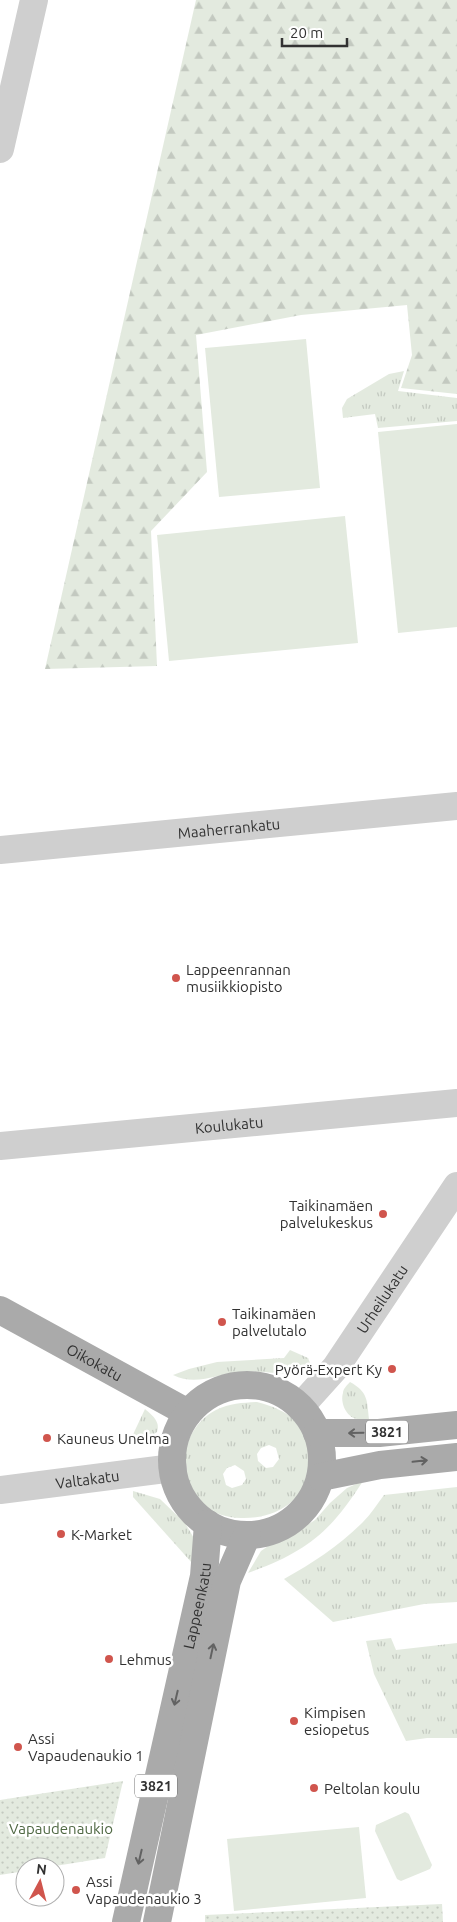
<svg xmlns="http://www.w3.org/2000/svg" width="457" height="1922" font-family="Ubuntu,sans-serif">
	<defs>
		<pattern id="grass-tufts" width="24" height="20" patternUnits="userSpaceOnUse" patternTransform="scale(1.25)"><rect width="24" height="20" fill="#e3eadf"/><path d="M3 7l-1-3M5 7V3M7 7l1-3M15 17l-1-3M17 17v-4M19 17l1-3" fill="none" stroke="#c3c9c0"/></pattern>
		<pattern id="forest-firs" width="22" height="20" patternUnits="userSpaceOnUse" patternTransform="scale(1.25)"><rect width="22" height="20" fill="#e3eadf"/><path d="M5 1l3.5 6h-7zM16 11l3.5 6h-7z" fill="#c3c9c0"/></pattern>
		<pattern id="park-dots" width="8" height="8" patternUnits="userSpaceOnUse" patternTransform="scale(1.25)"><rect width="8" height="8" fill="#e3eadf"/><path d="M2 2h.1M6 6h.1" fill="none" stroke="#c3c9c0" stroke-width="1.8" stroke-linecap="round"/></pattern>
	</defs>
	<rect width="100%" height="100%" fill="#fff"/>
	<g fill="url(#grass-tufts)" fill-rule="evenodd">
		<polygon points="404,371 398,391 457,398 457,421 378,428 375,414 343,418 342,408 347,399 389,374"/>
		<path d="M290 1350 308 1358 310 1363 298 1372 290 1374C274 1373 258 1371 242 1372 217 1373 197 1387 173 1375L189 1369 217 1362 284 1358Z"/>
		<path d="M350 1382C368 1392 367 1400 369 1419 365 1419 360 1420 357 1419 346 1417 340 1402 343 1393 343 1389 347 1385 350 1382Z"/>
		<path d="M257 1402C289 1410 314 1427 310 1463 306 1501 277 1519 241 1518 226 1518 212 1513 200 1502 170 1476 184 1426 216 1410 230 1403 243 1403 257 1402ZM269 1445 276 1448 279 1459 273 1467 266 1468 258 1461 257 1454 261 1448ZM235 1465 244 1471 246 1479 242 1485 232 1488 226 1485 223 1474 227 1468Z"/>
		<path d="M145 1409C152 1415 161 1422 157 1432L142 1442 129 1443Z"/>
		<path d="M363 1481C330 1533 306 1552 248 1573L261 1551 274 1542 298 1531 315 1520 330 1503 347 1488Z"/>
		<path d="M457 1487V1602L424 1604 333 1622 284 1579C313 1563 340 1545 363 1522 371 1514 377 1504 384 1495Z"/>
		<polygon points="133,1491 160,1499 185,1523 198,1545 192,1563 133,1497"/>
		<polygon points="391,1638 396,1650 457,1643 457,1738 427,1738 406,1741 374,1674 366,1641"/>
	</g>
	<polygon fill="url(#forest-firs)" points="196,0 457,0 457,394 401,388 412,355 407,305 301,315 196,335 207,472 151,531 157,666 45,669"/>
	<g fill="url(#park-dots)">
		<polygon points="123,1781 105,1858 49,1867 25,1867 25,1871 0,1875 0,1800"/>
		<polygon points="442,1904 443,1922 205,1922 205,1915"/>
	</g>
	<g fill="#e3eadf">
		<polygon points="306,339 320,488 219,497 205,348"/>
		<polygon points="457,424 457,627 398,633 378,432"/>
		<polygon points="345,516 358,643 169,661 157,535"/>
		<polygon points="405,1812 409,1814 432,1865 430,1869 401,1881 397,1879 375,1831 376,1825"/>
		<polygon points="359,1827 366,1898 234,1911 227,1839"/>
	</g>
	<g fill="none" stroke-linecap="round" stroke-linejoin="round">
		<g stroke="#cfcfcf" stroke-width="28">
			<polyline points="0,149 34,0"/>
			<path id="s1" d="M0 850 457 806"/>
			<path id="s2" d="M0 1146 457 1103"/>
			<path id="s3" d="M300 1407 336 1367 457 1186"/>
			<path id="s4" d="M0 1490 173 1468"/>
		</g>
		<g stroke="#aaa" stroke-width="28">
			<path id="s5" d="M0 1310 188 1413"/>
			<circle cx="247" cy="1460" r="75"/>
			<polyline points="317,1433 379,1433 457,1425"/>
			<polyline points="321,1477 380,1465 457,1457"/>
			<path id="s6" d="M126 1922 204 1576 208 1524"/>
			<polyline points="157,1922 227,1581 247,1535"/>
		</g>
	</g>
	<defs><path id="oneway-shaft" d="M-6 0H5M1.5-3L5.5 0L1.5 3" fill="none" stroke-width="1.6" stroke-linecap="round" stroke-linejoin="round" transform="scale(1.25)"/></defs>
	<g stroke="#626262">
		<use href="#oneway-shaft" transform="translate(356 1433) rotate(179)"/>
		<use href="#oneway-shaft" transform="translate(420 1461) rotate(-6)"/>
		<use href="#oneway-shaft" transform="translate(212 1651) rotate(-78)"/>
		<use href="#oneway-shaft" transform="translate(176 1698) rotate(103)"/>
		<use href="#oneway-shaft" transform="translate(140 1857) rotate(103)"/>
	</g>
	<g fill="#d0554d" stroke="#fff" stroke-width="2">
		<circle cx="176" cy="978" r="5"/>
		<circle cx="383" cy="1214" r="5"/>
		<circle cx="222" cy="1322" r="5"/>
		<circle cx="392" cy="1369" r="5"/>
		<circle cx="47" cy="1438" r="5"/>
		<circle cx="61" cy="1534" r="5"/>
		<circle cx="109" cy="1659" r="5"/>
		<circle cx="294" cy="1721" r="5"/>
		<circle cx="18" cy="1747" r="5"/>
		<circle cx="314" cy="1788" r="5"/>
		<circle cx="76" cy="1890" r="5"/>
	</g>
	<g text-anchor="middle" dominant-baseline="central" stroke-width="5" stroke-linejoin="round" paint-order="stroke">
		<g fill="#fff" stroke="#707070" stroke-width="1">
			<rect x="366" y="1420.5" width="42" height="23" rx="4"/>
			<rect x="135" y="1774.5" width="42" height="23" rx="4"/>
		</g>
		<g font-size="14" font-weight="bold" fill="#323232">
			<text x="387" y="1432">3821</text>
			<text x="156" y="1786">3821</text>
		</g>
		<g font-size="15" fill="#323232" stroke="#fff">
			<text stroke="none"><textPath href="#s1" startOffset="230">Maaherrankatu</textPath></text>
			<text stroke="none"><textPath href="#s2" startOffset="230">Koulukatu</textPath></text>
			<text stroke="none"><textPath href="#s3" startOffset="136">Urheilukatu</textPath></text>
			<text stroke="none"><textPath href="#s5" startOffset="108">Oikokatu</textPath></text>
			<text stroke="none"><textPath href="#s4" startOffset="88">Valtakatu</textPath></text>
			<text stroke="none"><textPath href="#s6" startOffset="324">Lappeenkatu</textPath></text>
		</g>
		<g font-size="15" fill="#323232" stroke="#fff" text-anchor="start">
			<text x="186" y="969">Lappeenrannan<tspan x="186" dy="17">musiikkiopisto</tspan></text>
			<text x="373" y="1205" text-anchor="end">Taikinamäen<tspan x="373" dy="17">palvelukeskus</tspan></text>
			<text x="232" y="1313">Taikinamäen<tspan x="232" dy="17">palvelutalo</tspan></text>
			<text x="382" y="1369" text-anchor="end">Pyörä-Expert Ky</text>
			<text x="57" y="1438">Kauneus Unelma</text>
			<text x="71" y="1534">K-Market</text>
			<text x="119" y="1659">Lehmus</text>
			<text x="304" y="1712">Kimpisen<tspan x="304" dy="17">esiopetus</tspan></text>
			<text x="28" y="1738">Assi<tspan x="28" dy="17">Vapaudenaukio 1</tspan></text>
			<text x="324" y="1788">Peltolan koulu</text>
			<text x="86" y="1881">Assi<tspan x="86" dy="17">Vapaudenaukio 3</tspan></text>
		</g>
		<g font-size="15" fill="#506944" stroke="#fff">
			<text x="61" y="1828">Vapaudenaukio</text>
		</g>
	</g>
	<g transform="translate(40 1882) rotate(7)"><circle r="24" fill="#ffffff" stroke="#adadad"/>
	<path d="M0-4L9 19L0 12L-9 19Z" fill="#d0554d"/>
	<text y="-8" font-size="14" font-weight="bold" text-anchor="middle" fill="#323232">N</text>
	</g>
	<path d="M282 38v8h65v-8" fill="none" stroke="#323232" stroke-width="2.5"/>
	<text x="290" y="38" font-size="15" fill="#323232" stroke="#ffffff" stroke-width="4" paint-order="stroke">20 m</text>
</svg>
